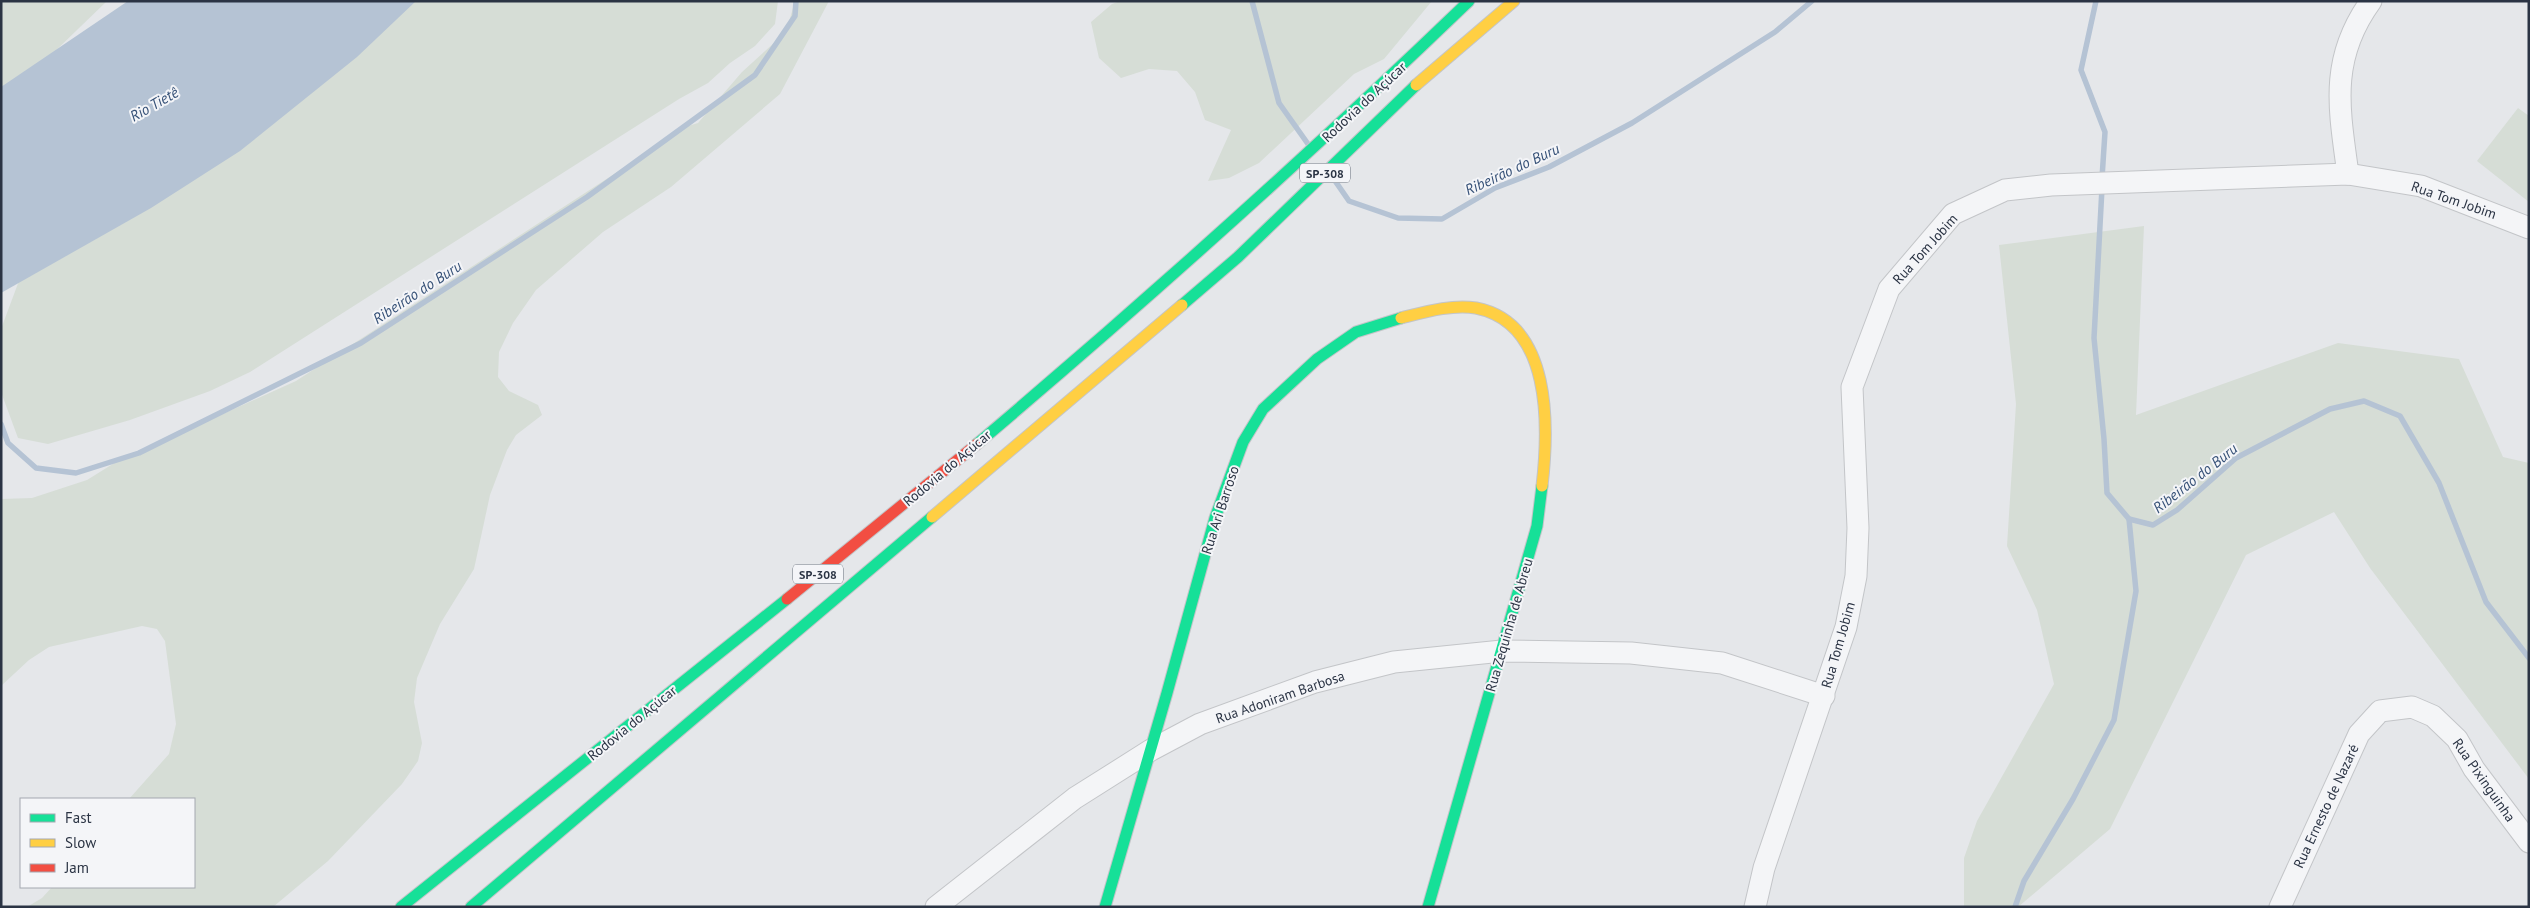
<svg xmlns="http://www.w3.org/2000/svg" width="2530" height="908" font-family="'PT Sans',sans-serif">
	<rect width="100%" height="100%" fill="#e5e7ea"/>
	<g fill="#d6ddd6">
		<polygon points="1,1 107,1 19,86 1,94"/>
		<polygon points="380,1 778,1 775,24 755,46 730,63 708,83 679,99 250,372 210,391 130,420 48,444 18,438 1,392 1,329 32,246"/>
		<polygon points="795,1 829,1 780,94 671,187 603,232 536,290 513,323 499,352 498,377 509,391 538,405 542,415 516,435 507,450 490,495 474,569 440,624 417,678 414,702 422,743 418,761 402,784 328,861 273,907 27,907 42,898 52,887 194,887 194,799 129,799 169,754 176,724 165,641 157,629 142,626 49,647 29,660 1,686 1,499 32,498 87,480 116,462 296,381 688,126 698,123 742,72 786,32"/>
		<polygon points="1120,1 1432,1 1384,59 1354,74 1259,163 1229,178 1208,181 1231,130 1205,120 1195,92 1177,71 1149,69 1121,78 1099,58 1091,22 1112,4"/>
		<polygon points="2518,108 2529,116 2529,202 2477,161"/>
		<polygon points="2144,226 2136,415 2338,343 2459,359 2503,457 2529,463 2529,779 2370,568 2334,512 2246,555 2110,829 2018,907 1964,907 1964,858 1977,821 2054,684 2037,610 2007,546 2016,404 1999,245"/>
	</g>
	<polygon fill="#b5c3d4" points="128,1 416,1 357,57 240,151 151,208 1,293 1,87"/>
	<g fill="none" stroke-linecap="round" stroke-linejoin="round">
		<g stroke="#b5c3d4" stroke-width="5.5">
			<polyline points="1252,1 1279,103 1308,144"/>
			<polyline points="2096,1 2081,70 2105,132 2102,178"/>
			<polyline points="1331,175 1349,201 1398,218 1442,219 1495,188 1549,167 1632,123 1775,32 1812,1"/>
			<polyline points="2102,188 2094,338 2104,439 2107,493 2129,519 2153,525 2177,510 2236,458 2330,409 2364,401 2400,416 2439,483 2486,602 2529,658"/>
			<polyline points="1,424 8,443 36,468 76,473 139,453 361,343 587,197 755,75 795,16 796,1"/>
			<polyline points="2015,907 2024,881 2073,799 2114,720 2136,591 2129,519"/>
		</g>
		<g stroke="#c3c5c8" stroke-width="23">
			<g id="street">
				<path d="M2348 174C2339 108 2329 59 2371 1"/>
				<polyline points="936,907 1075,798 1151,750 1200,724 1315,682 1394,662 1502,651 1631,653 1722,663 1824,696"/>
				<polyline points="1755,907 1764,868 1846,627 1856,576 1858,528 1852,387 1889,289 1953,214 2005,190 2051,185 2348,174 2421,186 2529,228"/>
				<polyline points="2280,907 2359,734 2380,711 2412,707 2433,716 2457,739 2474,769 2529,842"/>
			</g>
		</g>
		<g stroke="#c3c5c8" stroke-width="13">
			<g id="fast">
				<polyline points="1182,305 1238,257 1416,85"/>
				<path d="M977 444C1146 301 1310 154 1469 1"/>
				<polyline points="401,907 787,599"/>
				<polyline points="471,907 932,517"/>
				<polyline points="1105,907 1167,693 1215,518 1243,442 1263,409 1317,359 1356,332 1401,318"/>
				<polyline points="1428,907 1537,526 1542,486"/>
			</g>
		</g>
		<g stroke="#c3c5c8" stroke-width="13">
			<g id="slow">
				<polyline points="1416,85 1514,1"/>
				<path d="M1401 318C1425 312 1452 304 1476 308 1552 323 1549 426 1542 486"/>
				<polyline points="932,517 1182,305"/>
			</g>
		</g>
		<g stroke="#c3c5c8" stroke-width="13">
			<polyline id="jam" points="787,599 977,444"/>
		</g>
		<use href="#street" stroke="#f4f5f7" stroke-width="21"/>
		<use href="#fast" stroke="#16e098" stroke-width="11"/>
		<use href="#slow" stroke="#ffcf43" stroke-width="11"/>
		<use href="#jam" stroke="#f24e42" stroke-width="11"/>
	</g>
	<g text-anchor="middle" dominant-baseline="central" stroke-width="4" stroke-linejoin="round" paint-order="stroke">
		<g fill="#f4f5f8" stroke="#676e7a" stroke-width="1">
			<rect x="1300" y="163.5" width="50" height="19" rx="4"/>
			<rect x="793" y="564.5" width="50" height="19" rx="4"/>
		</g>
		<g font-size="12" font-weight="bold" fill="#2b3444">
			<text x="1325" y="173">SP-308</text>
			<text x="818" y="574">SP-308</text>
		</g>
		<g font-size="14" fill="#2b3444" stroke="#f4f5f8">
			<text transform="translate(1364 102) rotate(-43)">Rodovia do Açúcar</text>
			<text transform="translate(2454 200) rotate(19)">Rua Tom Jobim</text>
			<text transform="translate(1925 249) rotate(-48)">Rua Tom Jobim</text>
			<text transform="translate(947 468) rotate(-40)">Rodovia do Açúcar</text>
			<text transform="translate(1220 510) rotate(-72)">Rua Ari Barroso</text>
			<text transform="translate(1509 625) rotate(-74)">Rua Zequinha de Abreu</text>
			<text transform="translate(1838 645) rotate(-74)">Rua Tom Jobim</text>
			<text transform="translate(1280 697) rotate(-19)">Rua Adoniram Barbosa</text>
			<text transform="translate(632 723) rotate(-39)">Rodovia do Açúcar</text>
			<text transform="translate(2484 780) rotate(55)">Rua Pixinguinha</text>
			<text transform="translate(2326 806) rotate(-65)">Rua Ernesto de Nazaré</text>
		</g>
		<g font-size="15" font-style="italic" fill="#365177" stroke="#f4f5f8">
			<text transform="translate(154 104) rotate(-30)">Rio Tietê</text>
			<text transform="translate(1512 169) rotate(-25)">Ribeirão do Buru</text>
			<text transform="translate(417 292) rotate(-33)">Ribeirão do Buru</text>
			<text transform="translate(2195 478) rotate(-38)">Ribeirão do Buru</text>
		</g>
	</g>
	<rect width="2530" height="908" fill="none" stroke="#2b3444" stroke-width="5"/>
	<rect x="20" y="798" width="175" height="90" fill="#f4f5f8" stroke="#a4a8b0"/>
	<rect x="30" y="814" width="25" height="8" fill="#16e098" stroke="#a4a8b0"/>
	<text x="65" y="823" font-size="15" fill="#2b3444">Fast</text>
	<rect x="30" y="839" width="25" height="8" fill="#ffcf43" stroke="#a4a8b0"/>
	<text x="65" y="848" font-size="15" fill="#2b3444">Slow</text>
	<rect x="30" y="864" width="25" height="8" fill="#f24e42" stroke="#a4a8b0"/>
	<text x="65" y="873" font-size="15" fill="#2b3444">Jam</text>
</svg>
